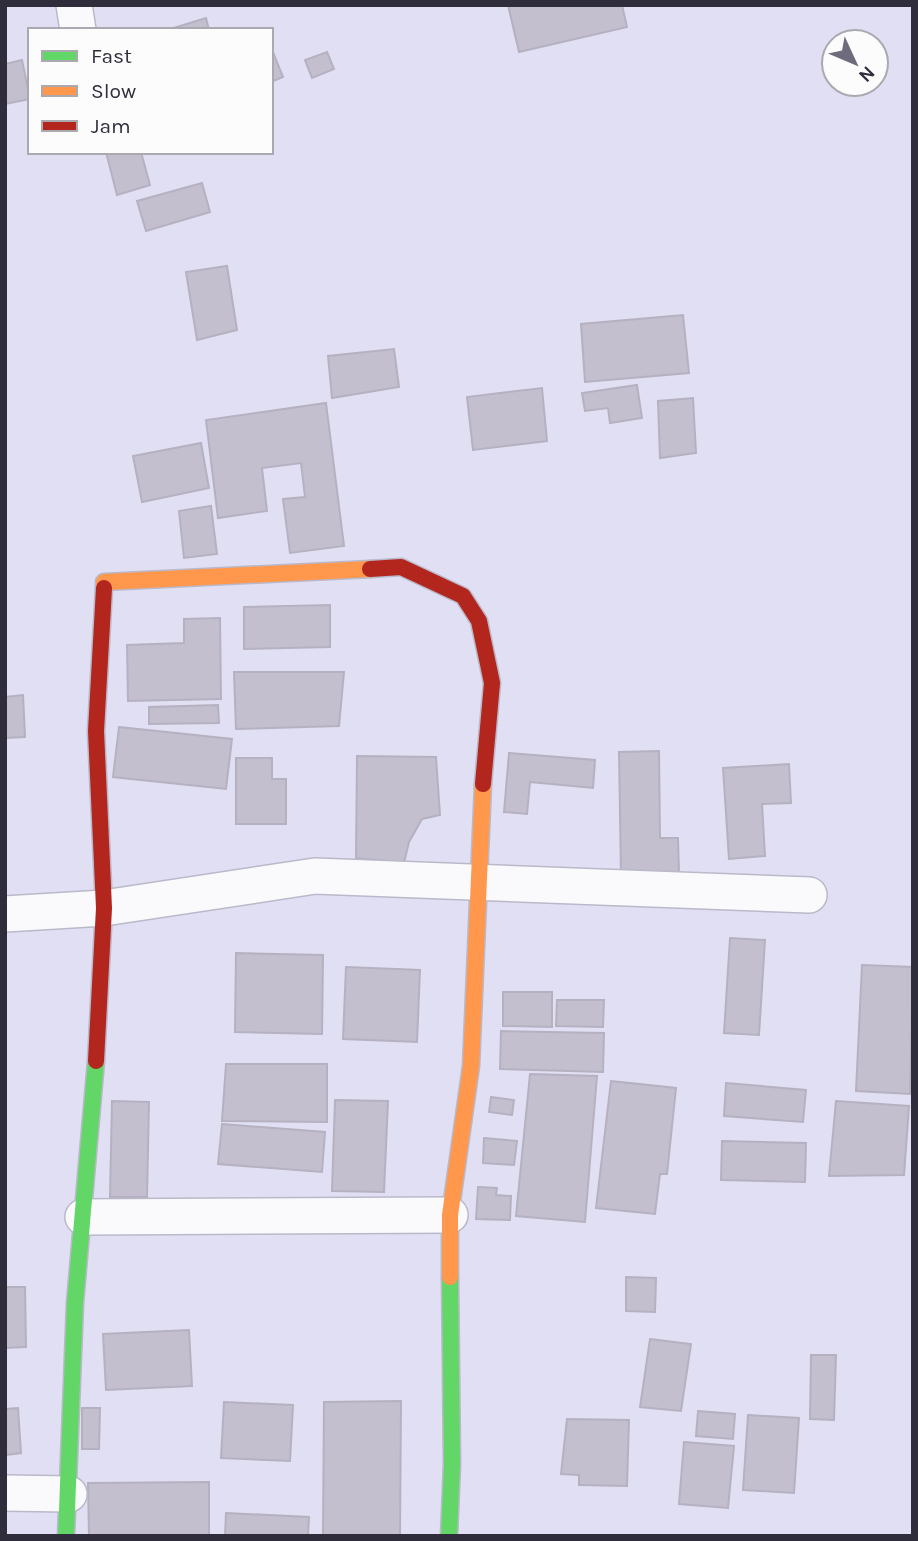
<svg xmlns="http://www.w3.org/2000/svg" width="918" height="1541" font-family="Karla,sans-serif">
	<rect width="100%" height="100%" fill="#e1dff4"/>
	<g fill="#c3bfce" stroke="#b6b1c1" stroke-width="2">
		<polygon points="508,5 622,5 627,27 519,52"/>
		<polygon points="206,18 209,30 167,30"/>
		<polygon points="271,47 283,77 271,82"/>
		<polygon points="327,52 334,69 312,78 305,60"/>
		<polygon points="22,60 30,99 5,104 5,64"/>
		<polygon points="106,152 141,152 150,185 117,195"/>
		<polygon points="202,183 210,212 146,231 137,201"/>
		<polygon points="227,266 237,330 197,340 186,272"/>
		<polygon points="683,315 689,373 585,382 581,324"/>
		<polygon points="394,349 399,387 332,398 328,356"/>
		<polygon points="637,385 642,418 610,423 608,408 585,411 582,393"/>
		<polygon points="542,388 547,441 473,450 467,397"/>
		<polygon points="693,398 696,453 660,458 658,401"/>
		<polygon points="326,403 344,546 290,553 283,499 305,497 301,463 262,468 267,511 218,518 206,420"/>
		<polygon points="201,443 209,488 142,502 133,456"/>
		<polygon points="211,506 217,554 184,558 179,511"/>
		<polygon points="330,605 330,647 244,649 244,607"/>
		<polygon points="220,618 221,699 128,701 127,645 184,643 184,619"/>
		<polygon points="234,672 344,672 339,726 236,729"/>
		<polygon points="23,695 25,737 5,738 5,697"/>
		<polygon points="218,705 219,723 149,724 149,707"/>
		<polygon points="119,727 232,739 226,789 113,777"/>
		<polygon points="659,751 660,838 678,838 679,873 621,875 619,752"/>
		<polygon points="509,753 595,760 593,788 530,782 527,814 504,812"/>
		<polygon points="357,756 436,757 440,815 422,819 409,842 404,863 356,858"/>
		<polygon points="236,758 272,758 272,779 286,779 286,824 236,824"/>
		<polygon points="789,764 791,803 762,804 765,856 729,859 723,768"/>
		<polygon points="730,938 765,940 759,1035 724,1033"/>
		<polygon points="236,953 323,955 322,1034 235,1032"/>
		<polygon points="862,965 913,967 910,1094 856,1091"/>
		<polygon points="346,967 420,970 417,1042 343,1039"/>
		<polygon points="503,992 552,992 552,1027 503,1026"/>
		<polygon points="557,1000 604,1000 603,1027 556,1026"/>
		<polygon points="501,1031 604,1033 603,1072 500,1069"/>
		<polygon points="226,1064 327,1064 327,1122 222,1121"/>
		<polygon points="530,1074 597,1076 585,1222 516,1216"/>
		<polygon points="611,1081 676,1088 667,1174 660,1174 655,1214 596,1208"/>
		<polygon points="726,1083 806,1090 803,1122 724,1116"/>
		<polygon points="491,1097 514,1100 512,1115 489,1112"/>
		<polygon points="335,1100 388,1101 384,1192 332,1191"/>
		<polygon points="112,1101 149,1102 147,1197 110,1197"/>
		<polygon points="836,1101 909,1106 904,1175 829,1176"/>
		<polygon points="222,1124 325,1132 322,1172 218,1164"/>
		<polygon points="484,1138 517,1141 514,1165 483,1163"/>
		<polygon points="722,1141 806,1143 805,1182 721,1180"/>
		<polygon points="478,1187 497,1188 496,1195 511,1196 510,1220 476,1219"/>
		<polygon points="626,1277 656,1278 655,1312 626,1311"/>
		<polygon points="5,1287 25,1287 26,1347 5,1348"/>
		<polygon points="189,1330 192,1386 106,1390 103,1334"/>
		<polygon points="650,1339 691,1344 681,1411 640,1407"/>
		<polygon points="811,1355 836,1355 834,1420 810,1419"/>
		<polygon points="401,1401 400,1536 323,1536 324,1402"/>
		<polygon points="224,1402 293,1405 290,1461 221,1458"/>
		<polygon points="18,1408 21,1453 5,1455 5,1409"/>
		<polygon points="82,1408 100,1408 99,1449 82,1449"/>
		<polygon points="698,1411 735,1414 733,1439 696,1436"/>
		<polygon points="748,1415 799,1418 794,1493 743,1490"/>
		<polygon points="567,1419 629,1420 627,1486 579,1485 579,1475 561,1474"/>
		<polygon points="684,1442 734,1446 728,1508 679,1504"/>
		<polygon points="209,1482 209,1536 89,1536 88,1483"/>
		<polygon points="226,1513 309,1517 308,1536 225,1536"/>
	</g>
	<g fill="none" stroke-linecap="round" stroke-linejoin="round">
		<g stroke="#bab9c9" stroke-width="38">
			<g id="street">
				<polyline points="74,5 78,30"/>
				<polyline points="5,914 104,908 315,876 809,895"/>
				<polyline points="83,1217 450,1215"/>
				<polyline points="5,1493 69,1494"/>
			</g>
		</g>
		<g stroke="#bab9c9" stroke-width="19">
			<g id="fast">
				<polyline points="66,1536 75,1303 96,1061"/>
				<polyline points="449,1536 452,1464 450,1277"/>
			</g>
		</g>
		<g stroke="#bab9c9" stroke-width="19">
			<g id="slow">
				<polyline points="104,588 104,582 370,569"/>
				<polyline points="450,1277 450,1215 471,1066 483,784"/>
			</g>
		</g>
		<g stroke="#bab9c9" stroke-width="19">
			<g id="jam">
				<polyline points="370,569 401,567 463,596 479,621 492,683 483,784"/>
				<polyline points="96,1061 104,908 96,731 104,588"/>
			</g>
		</g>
		<use href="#street" stroke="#fafafd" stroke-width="35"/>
		<use href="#fast" stroke="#63d668" stroke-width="16"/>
		<use href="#slow" stroke="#ff974d" stroke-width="16"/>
		<use href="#jam" stroke="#b3261e" stroke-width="16"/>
	</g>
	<rect width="918" height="1541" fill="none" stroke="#2f2d3c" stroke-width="14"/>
	<rect x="28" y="28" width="245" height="126" fill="#fcfcfc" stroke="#aaa9af" stroke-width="2"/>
	<rect x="42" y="51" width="35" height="10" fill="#63d668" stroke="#aaa9af" stroke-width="2"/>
	<text x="91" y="63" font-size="21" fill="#2f2d3c">Fast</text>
	<rect x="42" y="86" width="35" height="10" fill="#ff974d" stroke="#aaa9af" stroke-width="2"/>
	<text x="91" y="98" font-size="21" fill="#2f2d3c">Slow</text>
	<rect x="42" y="121" width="35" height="10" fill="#b3261e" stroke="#aaa9af" stroke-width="2"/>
	<text x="91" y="133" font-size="21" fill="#2f2d3c">Jam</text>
	<g transform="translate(855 63) rotate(134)"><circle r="33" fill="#fcfcfc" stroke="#aaa9af" stroke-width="2"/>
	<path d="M0-5L12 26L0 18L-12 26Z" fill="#6d6b7c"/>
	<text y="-10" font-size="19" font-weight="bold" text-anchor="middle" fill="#2f2d3c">N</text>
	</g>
</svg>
